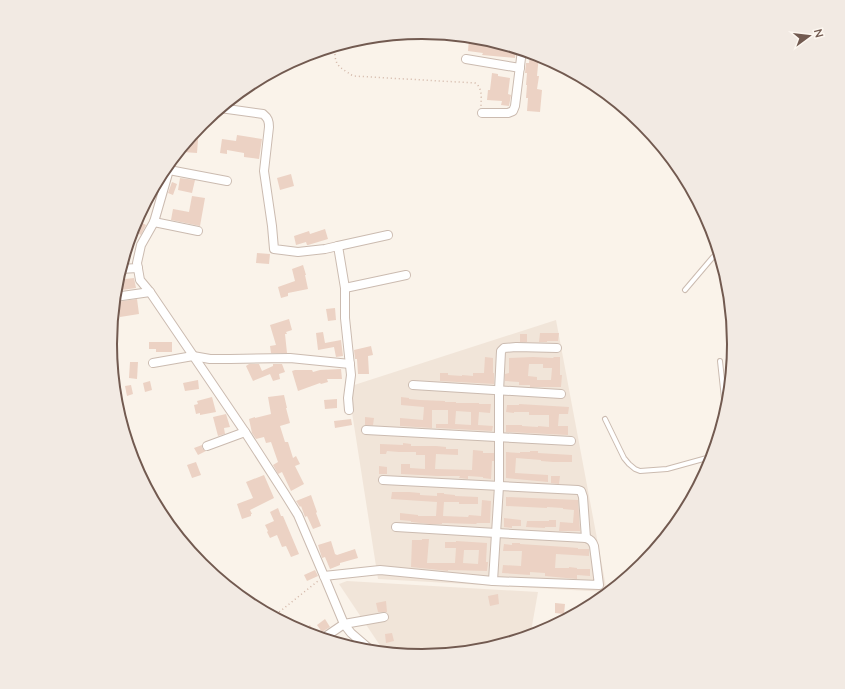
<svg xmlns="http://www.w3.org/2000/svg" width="845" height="689" font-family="Lato,sans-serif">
	<rect width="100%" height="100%" fill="#faf3ea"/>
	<g fill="#f1e5d9">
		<polygon points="556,320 607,592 378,579 348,387"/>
		<polygon points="347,581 538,592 530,637 483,651 422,657 385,653 339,584"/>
	</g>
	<g fill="#ecd2c4" fill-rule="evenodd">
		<polygon points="469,38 480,39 480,45 507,49 507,45 516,48 515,58 482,55 483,53 468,51"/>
		<polygon points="530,53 539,55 537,76 539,76 537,89 542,90 540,112 527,111 528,98 526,98 527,85 526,85 527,73 525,73 526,63 529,63"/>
		<polygon points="492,73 498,74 498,76 510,78 508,94 511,95 509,106 501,105 502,101 487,100 488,90 490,90"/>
		<polygon points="199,127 197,153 183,152 184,145"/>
		<polygon points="237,135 262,139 259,159 244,157 244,153 227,150 227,154 220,153 222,139 236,141"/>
		<polygon points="291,174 294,186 280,190 277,178"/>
		<polygon points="180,178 195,180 192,193 178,190"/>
		<polygon points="172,182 177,184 173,195 168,193"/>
		<polygon points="192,196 205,198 200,226 171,220 173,209 189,212"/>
		<polygon points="137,220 146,225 141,235 132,230"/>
		<polygon points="325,229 328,239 308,245 307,245 306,242 296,245 294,236 309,231 310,234"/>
		<polygon points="257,253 270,254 269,264 256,263"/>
		<polygon points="303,265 306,275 305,275 308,289 288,293 288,296 281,298 278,287 295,281 292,269"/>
		<polygon points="134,278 136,288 115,291 117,280"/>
		<polygon points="137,299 139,314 120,317 118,305 116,306 116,302"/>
		<polygon points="335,308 336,320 328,321 326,309"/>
		<polygon points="289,319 292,330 286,332 287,334 285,334 287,353 271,353 270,346 276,345 270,325"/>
		<polygon points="323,332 325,343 341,340 343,356 336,357 334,347 318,350 316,333"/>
		<polygon points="540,333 559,333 558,341 547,341 547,342 539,342"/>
		<rect x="520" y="334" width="7" height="8"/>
		<polygon points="149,342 172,342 172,352 156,352 156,349 149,349"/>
		<polygon points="371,346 373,355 368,356 369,374 358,374 357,359 355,359 354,350"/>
		<polygon points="485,357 493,358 493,373 494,373 494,384 440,381 440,373 448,373 448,375 462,376 462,375 473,376 473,373 484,373"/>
		<path d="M533 357 553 358 554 357H560V375H562L561 387H530V385H519V382L505 381V374L509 373V358ZM529 364H543V368H552L551 380H537V377L528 376Z"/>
		<polygon points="130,362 138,362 137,379 129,378"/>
		<polygon points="249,364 259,364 262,371 273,366 273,364 282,364 285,372 279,374 280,379 273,381 270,374 253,381 246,366"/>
		<polygon points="341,369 342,379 327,379 328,382 321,384 320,383 298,391 292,371 295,370 312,370 313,372 320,370"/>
		<polygon points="198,380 199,389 185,391 183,383"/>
		<polygon points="150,381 152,390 145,392 143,383"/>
		<polygon points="131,385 133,394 127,396 125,386"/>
		<polygon points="284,395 287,408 286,408 290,423 280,426 285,442 288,442 293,458 296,456 300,464 295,466 304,484 291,491 282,472 278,474 273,465 278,462 271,442 266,443 264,437 256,439 252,433 249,419 255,417 255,418 271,414 268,397"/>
		<polygon points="212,397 216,412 200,415 200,413 196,414 194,405 198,404 197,401"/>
		<path d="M401 397 409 398V399L420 400 445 401V402H456V403H479V404H491L490 413 479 412 478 425 493 426 492 431 436 428V424H448V410H432V428L400 426V418L423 420 424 407 401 405ZM456 411 471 412V425L455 424Z"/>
		<polygon points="337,399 337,408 325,409 324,400"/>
		<polygon points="519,404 569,407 568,414 559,414 558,426 568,426 568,435 506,432 506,425 522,425 522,426 538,427 538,426 549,427 549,415 529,415 529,412 514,412 514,413 506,412 507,405 519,405"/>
		<polygon points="226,414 230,427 224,428 225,434 218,436 213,417"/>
		<polygon points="365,417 374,418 373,425 365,425"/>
		<polygon points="351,419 352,425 335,428 334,421"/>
		<polygon points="403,443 411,444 411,446 436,446 446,447 446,449 458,449 458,455 436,454 435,469 472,470 473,450 483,451 483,453 494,453 494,461 492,461 491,479 483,478 483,477 468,476 468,479 459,478 460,476 437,476 401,474 401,464 410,464 410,468 425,469 425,455 416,455 416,452 399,452 387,451 386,454 380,454 380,444 403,445"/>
		<polygon points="202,445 202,448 206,451 198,455 194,448"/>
		<polygon points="530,451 538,451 538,453 572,455 572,462 553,462 541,461 541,460 516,458 515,473 548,475 548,482 506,478 506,452 520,453 520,452 530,452"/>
		<polygon points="196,462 201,475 192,478 187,465"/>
		<polygon points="379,466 387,467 387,474 379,474"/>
		<polygon points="264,475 274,498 250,510 252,514 251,514 251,516 242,519 237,504 253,498 246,482"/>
		<polygon points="551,476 560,476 559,484 551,483"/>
		<polygon points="392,492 409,492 420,493 420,495 437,496 437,493 444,493 444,494 455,495 455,496 478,497 478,504 459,504 459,502 444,502 443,516 468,517 469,515 481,516 482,500 491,501 490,523 477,523 476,524 442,523 442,524 430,524 411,522 411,521 400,520 400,513 418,515 418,516 436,516 437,502 391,499"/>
		<polygon points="311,495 317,512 316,513 321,526 313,529 307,516 305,517 301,506 300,507 296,501"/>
		<polygon points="506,497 578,500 580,531 559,531 560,522 573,523 574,510 563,509 563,508 547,507 547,508 506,506"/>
		<polygon points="278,508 281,516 283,516 299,554 291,557 286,546 282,547 277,535 270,538 267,532 268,531 265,525 274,521 270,512"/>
		<polygon points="504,518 521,520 521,526 512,526 512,528 504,527"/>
		<polygon points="549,520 556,520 556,527 545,527 545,528 526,527 527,521 549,521"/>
		<path d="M422 539H429L427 563H455L456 548H445V542H456V541L487 543 486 562H488L487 571 448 570V571L411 567 412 540H422ZM464 550H479L478 564 463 563Z"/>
		<polygon points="331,541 335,554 337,555 355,549 358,558 340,563 340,565 330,569 325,557 322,558 318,545"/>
		<polygon points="512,543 520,543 520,544 566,547 578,548 578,549 589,549 589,556 556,554 555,568 569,568 569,567 577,568 577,569 590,569 590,576 577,575 577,579 545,576 545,573 530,572 530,575 502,573 503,565 521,566 522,551 503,551 504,544 512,545"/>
		<polygon points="315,570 318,576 307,581 304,575"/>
		<polygon points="498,594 499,604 490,606 488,596"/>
		<polygon points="386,601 387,612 378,612 376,603"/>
		<polygon points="555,603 565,604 564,614 555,613"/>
		<polygon points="325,619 330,627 322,632 317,625"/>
		<polygon points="310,625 315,633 310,635 300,632"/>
		<polygon points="392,633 394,641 386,643 385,634"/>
	</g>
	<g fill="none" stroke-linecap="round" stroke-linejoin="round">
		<g stroke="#cbbbb0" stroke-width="6">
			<g id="service">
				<polyline points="685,290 713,257 720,253"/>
				<polyline points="720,361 726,417"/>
				<polyline points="605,419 624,458 629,464 635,469 640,471 667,469 714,456"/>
			</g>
		</g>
		<g stroke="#cbbbb0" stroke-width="10">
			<g id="minor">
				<polyline points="466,59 520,68"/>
				<path d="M220 108 263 114C268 118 269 121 269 127L264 171 272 226 274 249 298 252 325 249 338 246 345 288V318L351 375 348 398 349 410"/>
				<polyline points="482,113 508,113 513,111 515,106 522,50"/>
				<polyline points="170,162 169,170 154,222 141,245 137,263 140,280 150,292 245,432 285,494 298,515 324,576 344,624 351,633 373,652"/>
				<polyline points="169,170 227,181"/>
				<polyline points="154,222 198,231"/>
				<polyline points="338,246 388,235"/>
				<polyline points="120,269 138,268"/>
				<polyline points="345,288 406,275"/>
				<polyline points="115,297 150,292"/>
				<polyline points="153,363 193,356 210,359 230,359 290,358 350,364"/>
				<polyline points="413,385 561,394"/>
				<polyline points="366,430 571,441"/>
				<polyline points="207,446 245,432"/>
				<polyline points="383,480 578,490 581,491 583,497 586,538"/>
				<path d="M324 576 380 570 493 581 599 585 594 546C592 541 591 540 586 538L496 533 396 527"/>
				<polyline points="493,581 499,486 499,391 501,351 504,348 516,347 557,348"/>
				<polyline points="322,639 344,624 384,617"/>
			</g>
		</g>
		<g stroke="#d2b6a7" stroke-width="1.5" stroke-dasharray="1 3" stroke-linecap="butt">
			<path d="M335 46C334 66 338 66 353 76L475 83C483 88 481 98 481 106"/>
			<polyline points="599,593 600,601"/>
			<polyline points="273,617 318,581"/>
		</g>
		<use href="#service" stroke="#fff" stroke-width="4"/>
		<use href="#minor" stroke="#fff" stroke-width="8"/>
	</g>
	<path d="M0 0H845V689H0ZM117 344a305 305 0 1 1 610 0a305 305 0 1 1-610 0Z" fill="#f2eae3" fill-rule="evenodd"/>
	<path fill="none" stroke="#725a50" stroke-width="2" d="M117 344a305 305 0 1 1 610 0a305 305 0 1 1-610 0Z"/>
	<g transform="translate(809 36) rotate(75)" stroke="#fdf7f0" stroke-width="3" paint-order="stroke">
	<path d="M0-3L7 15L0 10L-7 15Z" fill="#725a50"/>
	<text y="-6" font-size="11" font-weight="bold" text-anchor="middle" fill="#725a50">N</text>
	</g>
</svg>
